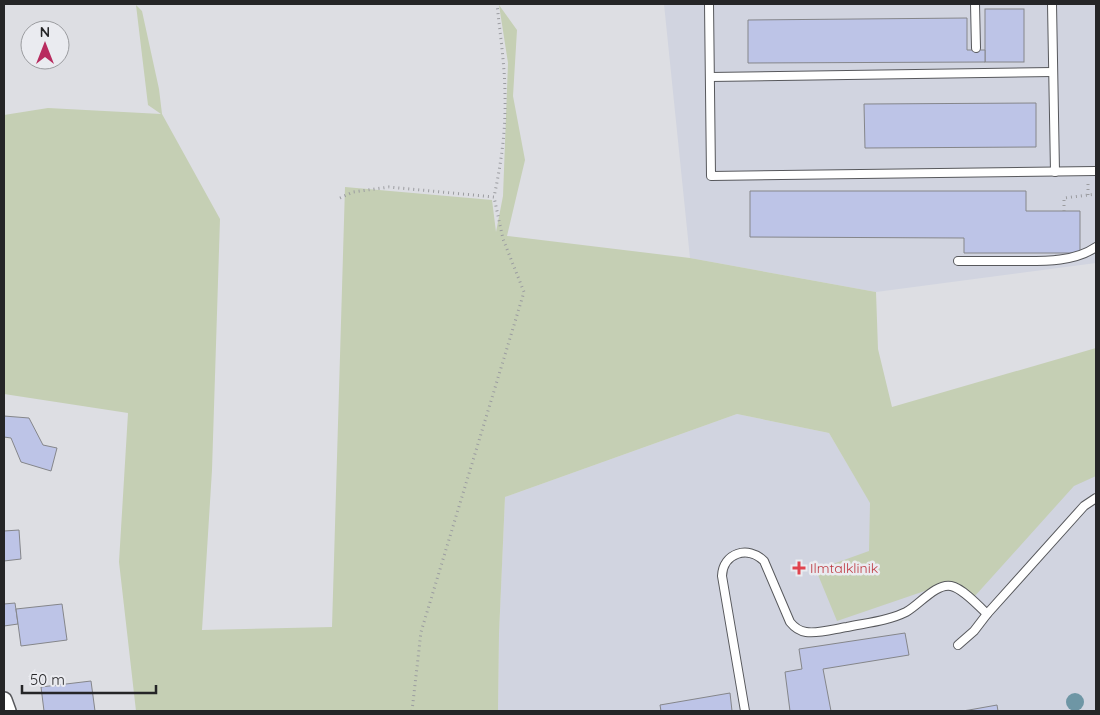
<svg xmlns="http://www.w3.org/2000/svg" width="1100" height="715" font-family="Quicksand,sans-serif">
	<rect width="100%" height="100%" fill="#dddee3"/>
	<g fill="#d1d4e0">
		<polygon points="664,4 1096,4 1096,263 876,292 690,258"/>
		<polygon points="737,414 829,433 870,502 1096,421 1096,711 498,711 499,634 505,497"/>
	</g>
	<polygon fill="#c5cfb4" points="136,5 142,11 159,89 162,114 220,219 212,470 202,630 332,627 345,187 492,200 496,232 503,196 508,63 499,5 517,30 513,96 525,160 507,236 690,258 876,292 878,349 892,407 1096,348 1096,476 1074,486 974,597 951,582 837,621 816,570 869,551 870,503 829,433 737,414 505,497 499,634 498,711 136,711 119,562 128,413 4,394 4,115 48,108 161,114 148,105"/>
	<circle fill="#6e96a5" cx="1075" cy="702" r="9"/>
	<g fill="#bdc4e7" stroke="#85868a">
		<rect x="985" y="9" width="39" height="53"/>
		<polygon points="967,18 967,50 985,50 985,62 748,63 748,20"/>
		<polygon points="1036,103 1036,147 865,148 864,104"/>
		<polygon points="750,191 1026,191 1026,211 1080,211 1080,253 964,253 964,238 750,237"/>
		<polygon points="4,416 29,418 43,445 57,448 51,471 21,462 11,438 4,437"/>
		<polygon points="19,530 21,559 4,561 4,531"/>
		<polygon points="15,603 18,624 4,626 4,604"/>
		<polygon points="62,604 67,640 21,646 16,609"/>
		<polygon points="905,633 909,655 823,669 831,711 790,711 785,672 802,669 799,649"/>
		<polygon points="91,681 95,711 44,711 41,687"/>
		<polygon points="730,693 732,711 661,711 660,705"/>
		<polygon points="997,705 998,711 962,711 969,710"/>
	</g>
	<g fill="none" stroke-linecap="round" stroke-linejoin="round">
		<g stroke="#57585c" stroke-width="10">
			<g id="service">
				<polyline points="709,4 711,176 1096,171"/>
				<polyline points="975,4 976,48"/>
				<polyline points="1052,4 1055,172"/>
				<polyline points="710,77 1053,72"/>
				<path d="M958 261C976 261 994 261 1012 261 1040 261 1073 263 1096 247"/>
				<polyline points="958,645 974,631 987,614 1084,506 1096,498"/>
				<path d="M745 711 722 576C723 553 748 545 764 561L790 622C794 627 799 631 806 632 818 634 834 629 847 627 866 623 888 621 906 612 919 605 936 583 951 586 962 588 979 606 987 614"/>
			</g>
		</g>
		<g stroke="#57585c" stroke-width="18">
			<polyline id="minor" points="4,700 8,711"/>
		</g>
		<g stroke="#9b9ca0" stroke-width="3" stroke-dasharray="1 4" stroke-linecap="butt">
			<polyline points="1088,195 1088,183"/>
			<path d="M340 198 353 192 389 187 494 197C501 164 506 130 505 96 505 66 500 34 497 4"/>
			<polyline points="1064,211 1064,198 1096,194"/>
			<polyline points="412,711 421,632 524,292 503,239 494,197"/>
		</g>
		<use href="#service" stroke="#fff" stroke-width="8"/>
		<use href="#minor" stroke="#fff" stroke-width="15"/>
	</g>
	<path fill="#e0444e" stroke="#eaebf0" stroke-width="2" d="M796.5 560.5h5v5h5v5h-5v5h-5v-5h-5v-5h5z"/>
	<g text-anchor="middle" dominant-baseline="central" stroke-width="5" stroke-linejoin="round" paint-order="stroke">
		<g font-size="14" fill="#be3a42" stroke="#eaebf0" text-anchor="start">
			<text x="810" y="568">Ilmtalklinik</text>
		</g>
	</g>
	<rect width="1100" height="715" fill="none" stroke="#252527" stroke-width="10"/>
	<g transform="translate(45 45)"><circle r="24" fill="#eaebf0" stroke="#9b9ca0"/>
	<path d="M0-4L9 19L0 12L-9 19Z" fill="#b82b5f"/>
	<text y="-8" font-size="14" font-weight="bold" text-anchor="middle" fill="#252527">N</text>
	</g>
	<path d="M22 685v8h134v-8" fill="none" stroke="#252527" stroke-width="2.5"/>
	<text x="30" y="685" font-size="15" fill="#252527" stroke="#eaebf0" stroke-width="4" paint-order="stroke">50 m</text>
</svg>
